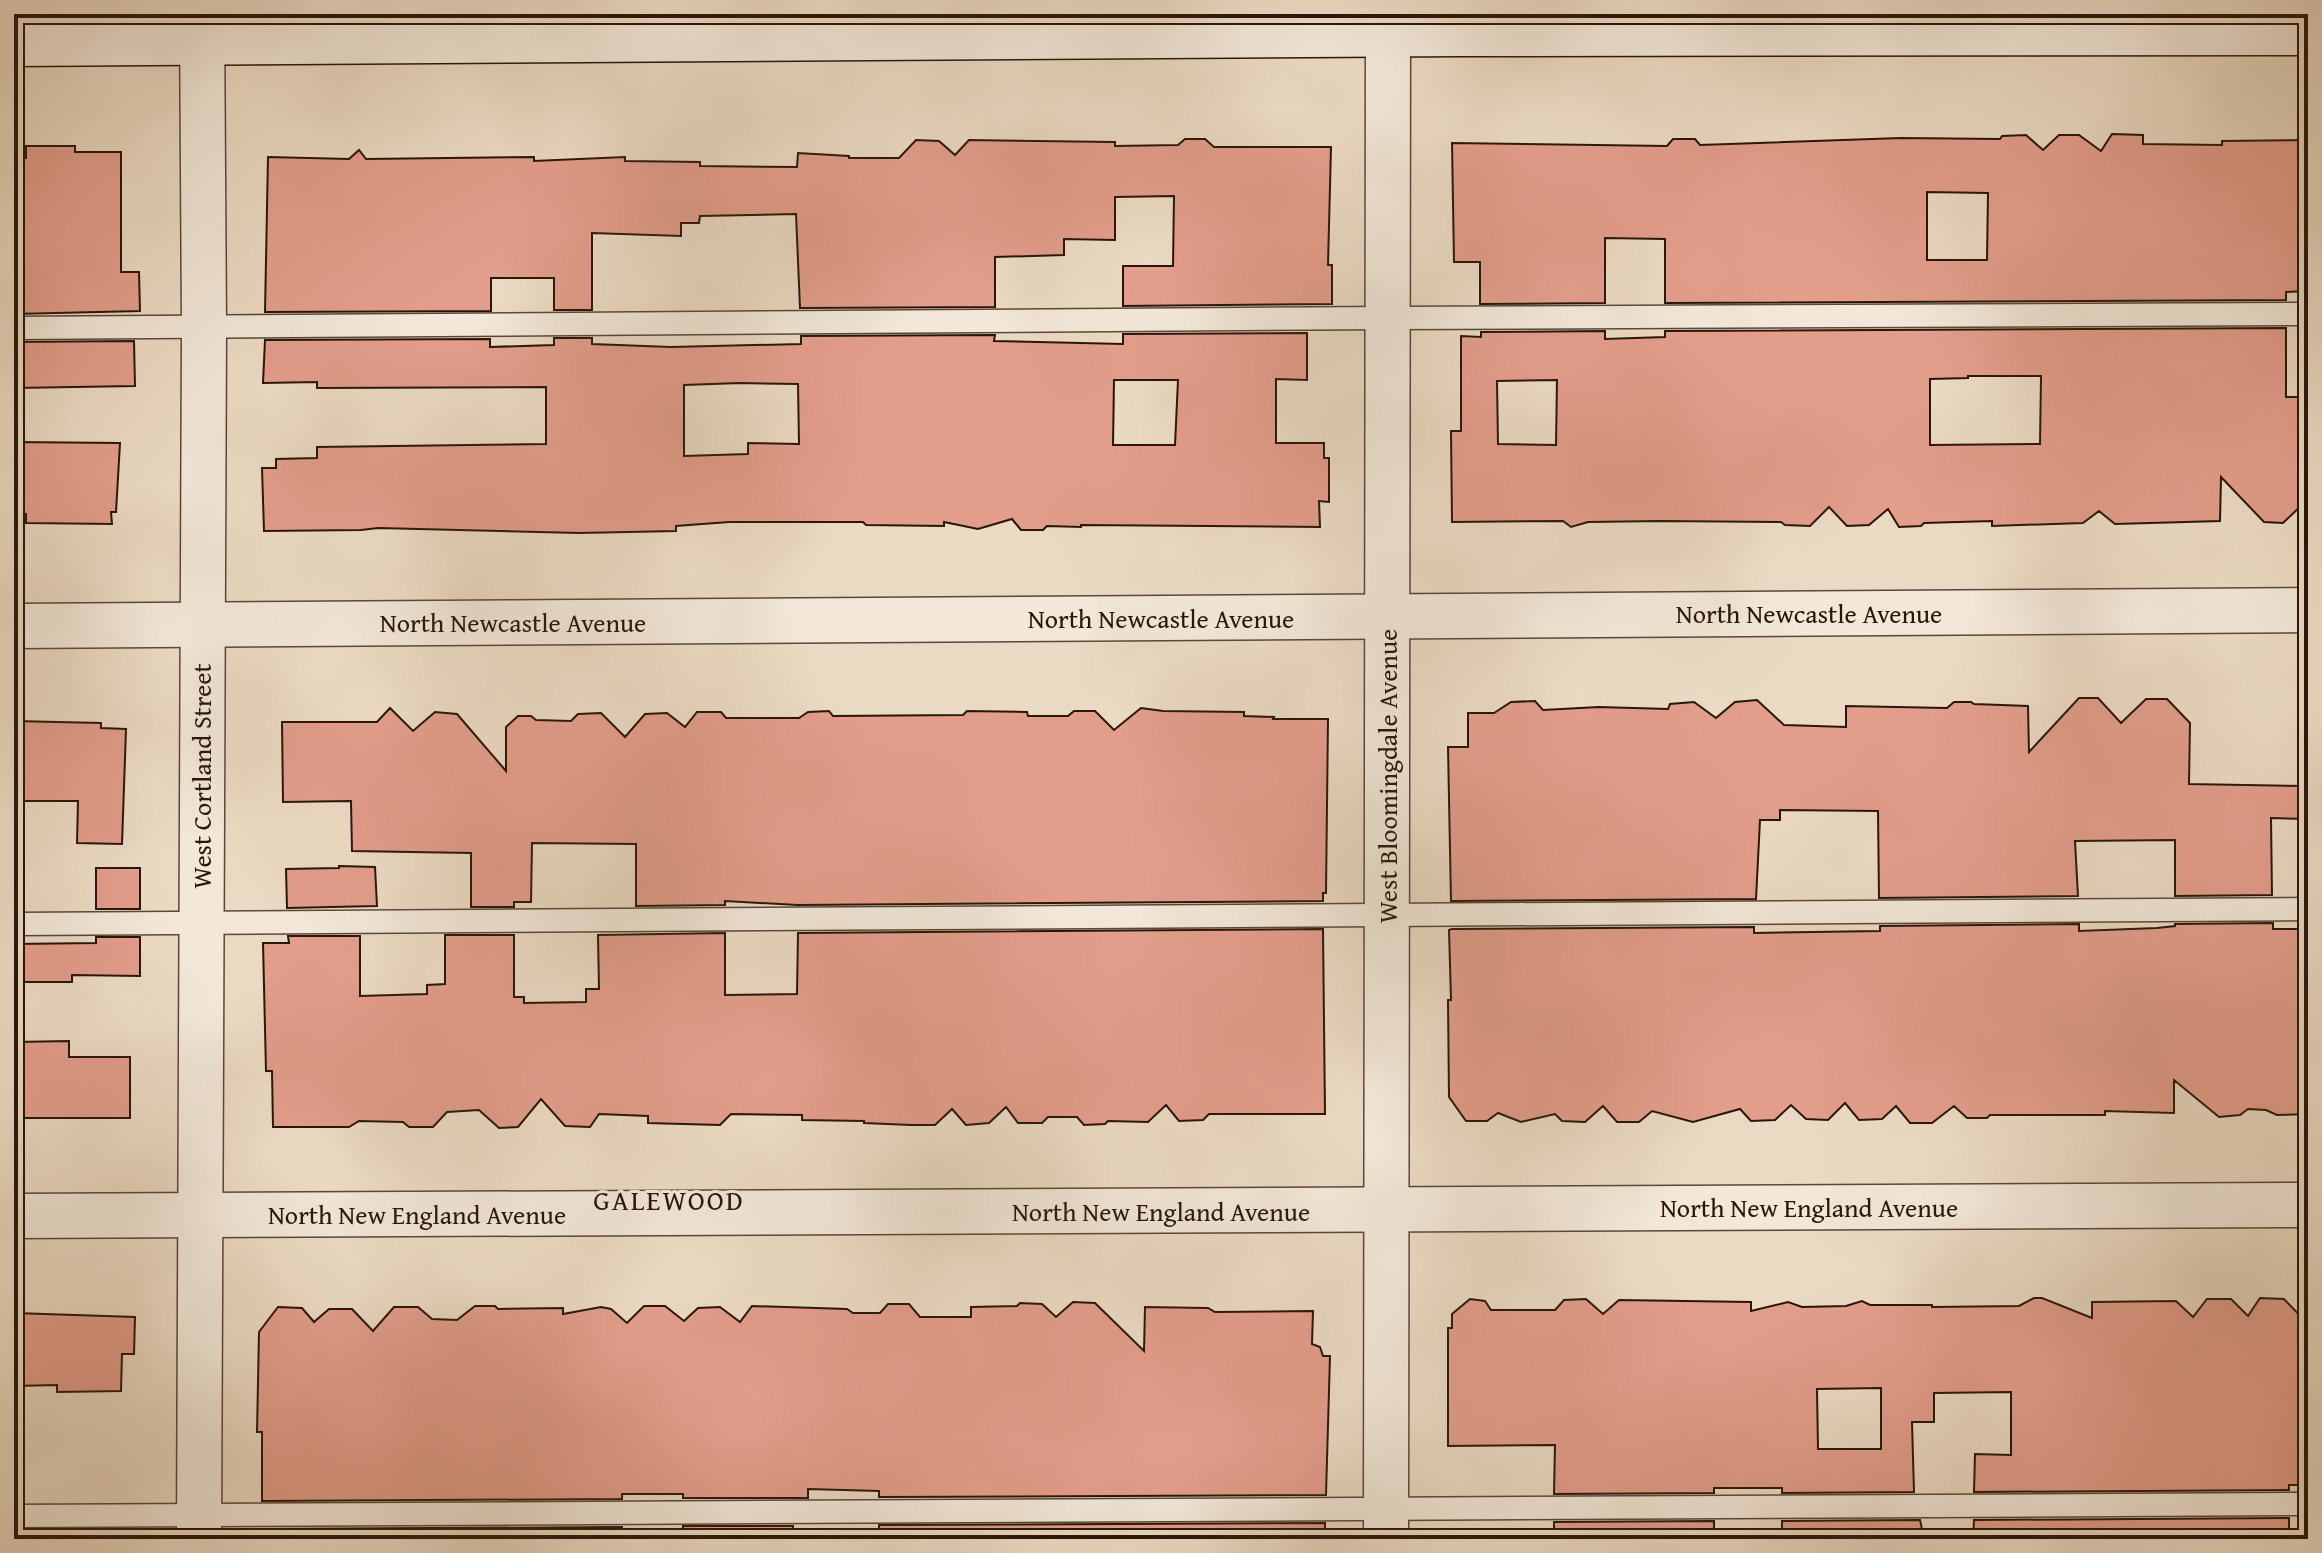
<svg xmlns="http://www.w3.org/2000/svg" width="2322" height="1553" font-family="'Gentium Book Plus',serif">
	<rect width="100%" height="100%" fill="#ebdac3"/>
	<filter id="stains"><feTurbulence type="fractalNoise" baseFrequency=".0025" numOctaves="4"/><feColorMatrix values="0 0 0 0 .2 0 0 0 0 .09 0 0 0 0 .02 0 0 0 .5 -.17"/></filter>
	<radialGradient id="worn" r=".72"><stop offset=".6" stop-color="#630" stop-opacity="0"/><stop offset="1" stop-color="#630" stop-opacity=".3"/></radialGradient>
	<g fill="#e39d8b" stroke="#28160a" stroke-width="2" fill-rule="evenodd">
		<path d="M2112 134 2143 135V144L2222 145V141L2308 140V291L2286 292V300L1665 303V239L1605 238V303L1480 304V262H1454L1452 143 1667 146 1673 139H1695L1700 145 1901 138 2000 139 2002 136 2026 135 2043 150 2059 135H2079L2101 151ZM1927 192 1988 193 1987 260H1927Z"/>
		<polygon points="1185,139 1205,139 1214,147 1331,147 1328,265 1332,265 1332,304 1123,306 1123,266 1173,266 1174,196 1115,197 1115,240 1064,239 1064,255 995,257 995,307 800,308 796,214 700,216 699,223 681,223 681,236 592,233 592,310 554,310 554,278 491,278 491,311 265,312 268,157 349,159 359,150 366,159 534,157 534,161 625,157 625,161 700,162 700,166 797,167 798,153 849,156 849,158 899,158 916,140 939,141 955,155 969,140 1115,142 1115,146 1178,145"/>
		<polygon points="26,146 75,146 75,152 121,152 121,272 139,272 140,311 14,314 14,158 26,158"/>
		<path d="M2286 328V397H2304V503L2283 523 2264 522 2221 477 2220 521 2115 524 2099 511 2083 523 1992 526V521L1924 523 1921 526 1899 527 1888 509 1869 525 1847 526 1829 507 1810 526 1785 525 1781 522 1660 521 1588 522 1571 527 1563 521 1452 522 1451 431H1461V336L1481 337V332L1605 331V339L1665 337V331ZM1968 376H2041L2040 444 1930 445V379L1968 378ZM1557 380 1556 445 1498 444 1497 381Z"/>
		<path d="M1307 333V380L1276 379V443H1324V458H1329V502L1319 501 1320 527 1081 525V527L1047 526 1043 530H1021L1012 519 978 529 944 522V526L866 525 863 522H729L676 526V531L579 533 378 528 361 530 264 531 262 468H276V459L317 458V447L546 444V387L317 388V382L263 383 265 340 490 339V347L554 345V338H592V344L671 347 801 344V336L995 335 994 341 1123 344V334ZM1114 380H1178L1175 445H1113ZM740 383 798 384 799 444 748 443V454L684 456V385Z"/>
		<polygon points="134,341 135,386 14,388 14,342"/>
		<polygon points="14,442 120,443 116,512 111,512 112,524 26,523 26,514 14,513"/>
		<polygon points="2079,698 2098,698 2121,723 2146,699 2167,699 2190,723 2189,784 2308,786 2308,819 2271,818 2272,895 2175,896 2175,840 2075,841 2078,896 1879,898 1878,811 1780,810 1780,820 1760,820 1756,899 1451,901 1448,747 1468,747 1468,713 1494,713 1511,702 1535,701 1543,710 1599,707 1668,709 1670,704 1694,702 1716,718 1735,702 1757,700 1784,725 1846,727 1846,706 1947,708 1954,702 1971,702 1974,704 2028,706 2029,752"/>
		<polygon points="390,708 413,731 435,712 457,714 506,771 506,727 518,716 531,716 536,720 571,721 578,714 601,713 625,737 645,714 667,713 685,727 697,712 721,712 726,718 799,718 808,712 829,711 833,716 963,715 967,711 1027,712 1028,716 1068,716 1074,711 1095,711 1114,730 1141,708 1163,711 1244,712 1244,716 1274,717 1273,719 1328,719 1326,893 1323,893 1323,901 798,905 725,901 725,905 636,906 636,844 532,843 531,902 514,902 514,907 471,907 471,853 352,851 351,801 283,802 282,722 377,722"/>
		<polygon points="14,721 101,723 101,728 126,729 122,844 77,843 78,801 14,801"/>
		<polygon points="339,866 375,867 377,906 287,908 286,869 339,868"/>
		<rect x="96" y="868" width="44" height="41"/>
		<polygon points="2273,923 2273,929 2308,929 2308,1114 2277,1115 2266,1110 2248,1109 2240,1115 2219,1117 2174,1080 2174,1113 2105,1111 2105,1115 1990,1115 1987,1118 1967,1118 1954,1106 1932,1123 1910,1123 1896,1106 1882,1119 1859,1120 1845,1103 1828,1120 1806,1119 1791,1105 1775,1120 1751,1121 1740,1109 1693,1122 1652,1111 1639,1122 1617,1122 1603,1106 1585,1122 1562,1121 1555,1114 1521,1122 1498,1113 1487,1121 1466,1121 1449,1097 1448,1000 1451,1000 1449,930 1452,929 1754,927 1754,933 1880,931 1880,926 2079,924 2079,931 2157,928 2175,926 2175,924"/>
		<polygon points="1323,929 1325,1114 1209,1114 1203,1120 1179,1121 1166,1105 1148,1122 1108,1121 1105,1124 1084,1125 1077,1117 1048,1117 1042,1123 1018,1123 1006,1107 989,1123 966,1125 952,1109 935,1125 911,1125 864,1123 864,1121 802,1120 802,1115 731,1114 720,1125 648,1123 648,1116 599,1114 590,1127 565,1126 541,1099 518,1127 499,1128 479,1110 447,1112 433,1127 409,1127 403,1122 359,1121 349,1127 273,1127 272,1071 266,1071 263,943 289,943 288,936 360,936 360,996 427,994 427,985 445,984 445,935 514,935 514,997 524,997 524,1003 586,1002 586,989 599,989 598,935 725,933 725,995 797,994 798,933"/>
		<polygon points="96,937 140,937 140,976 72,975 72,982 14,982 14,944 96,943"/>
		<polygon points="69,1041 69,1057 130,1057 130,1118 14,1118 14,1042"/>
		<path d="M2034 1298H2042L2092 1318V1302L2176 1301 2193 1317 2207 1299H2231L2248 1316 2260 1298 2284 1299 2308 1324V1485H2289V1490L1974 1492 1975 1454 2011 1455V1392L1934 1393V1422H1912L1914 1492 1782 1493V1488H1714V1493L1554 1494 1555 1445 1448 1446V1328H1452V1314L1470 1299 1485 1301 1491 1310H1555L1564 1300 1586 1299 1603 1314 1619 1300 1751 1302V1311L1788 1302 1802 1307 1846 1306 1862 1301 1870 1305H1932V1307L2019 1306ZM1881 1388V1449H1818L1817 1389Z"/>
		<polygon points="1073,1302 1095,1303 1144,1351 1145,1307 1208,1308 1215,1312 1313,1311 1312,1344 1320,1347 1323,1356 1330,1356 1326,1495 879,1497 879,1491 808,1489 808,1498 683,1498 683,1494 622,1494 622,1499 262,1501 262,1432 257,1432 259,1332 278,1307 302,1308 314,1322 329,1309 352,1309 373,1331 394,1307 418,1307 432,1319 457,1320 475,1306 495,1306 498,1309 563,1308 563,1314 601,1307 611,1309 627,1323 644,1306 665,1306 684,1321 698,1308 720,1307 740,1322 752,1306 847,1309 853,1313 880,1313 888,1304 909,1304 920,1317 971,1317 971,1307 1017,1306 1020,1303 1042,1304 1056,1317"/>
		<polygon points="14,1313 135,1317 134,1354 122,1354 121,1391 57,1392 57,1385 14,1386"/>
		<polygon points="2289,1518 2289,1539 1973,1539 1974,1520"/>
		<polygon points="1920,1520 1924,1539 1782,1539 1782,1521"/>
		<polygon points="1714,1521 1714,1539 1554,1539 1554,1522"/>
		<polygon points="1325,1523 1325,1539 879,1539 879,1525"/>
		<polygon points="683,1526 793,1526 793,1539 682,1539"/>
		<polygon points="622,1527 622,1539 262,1539 262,1529"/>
	</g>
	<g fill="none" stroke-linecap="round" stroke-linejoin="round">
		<g stroke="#594738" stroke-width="25">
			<g id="lane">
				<polyline points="14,328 1387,318 2308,314"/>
				<polyline points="14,924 2308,909"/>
				<polyline points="14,1516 2308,1504"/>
			</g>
		</g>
		<g stroke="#594738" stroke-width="47">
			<g id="street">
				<polyline points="14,626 2308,610"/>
				<polyline points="14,1216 2308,1205"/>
				<polyline points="199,1539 204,328 202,14"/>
				<polyline points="1386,1539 1388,14"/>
			</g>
		</g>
		<g stroke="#28160a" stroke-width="47">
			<polyline id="secondary" points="14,44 1460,34 2308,33"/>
		</g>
		<use href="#lane" stroke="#f2e7d8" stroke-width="22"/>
		<use href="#street" stroke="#f2e7d8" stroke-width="44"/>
		<use href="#secondary" stroke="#f2e7d8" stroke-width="44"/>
	</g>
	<g text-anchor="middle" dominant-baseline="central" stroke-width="6" stroke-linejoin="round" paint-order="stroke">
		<g font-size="26" fill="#28160a" stroke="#f2e7d8">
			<text x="1809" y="613">North Newcastle Avenue</text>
			<text x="1161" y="618">North Newcastle Avenue</text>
			<text x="513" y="622">North Newcastle Avenue</text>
			<text transform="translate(201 776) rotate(-90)">West Cortland Street</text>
			<text transform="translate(1387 776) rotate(-90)">West Bloomingdale Avenue</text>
			<text x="1809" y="1207">North New England Avenue</text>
			<text x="1161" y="1211">North New England Avenue</text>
			<text x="417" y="1214">North New England Avenue</text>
		</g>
		<g font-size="28" letter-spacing="2" fill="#28160a" stroke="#f2e7d8">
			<text x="669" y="1199">GALEWOOD</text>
		</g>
	</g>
	<rect width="2322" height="1553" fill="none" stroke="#ebdac3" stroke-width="48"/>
	<rect x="16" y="16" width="2290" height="1521" fill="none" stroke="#28160a" stroke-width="4"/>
	<rect x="24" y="24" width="2274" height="1505" fill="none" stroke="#28160a" stroke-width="2"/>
	<rect width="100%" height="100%" filter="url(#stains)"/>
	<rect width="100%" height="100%" fill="url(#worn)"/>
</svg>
